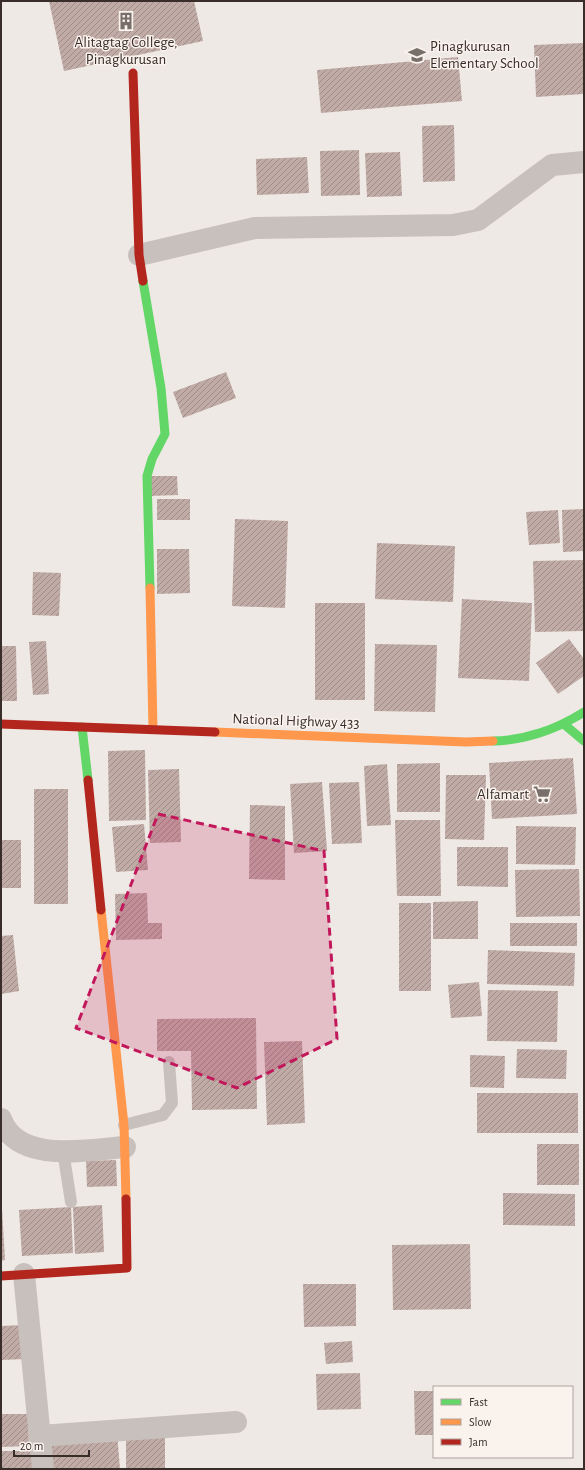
<svg xmlns="http://www.w3.org/2000/svg" width="585" height="1470" font-family="'Alegreya Sans',sans-serif">
	<defs>
		<pattern id="building-hatch" width="6" height="6" patternUnits="userSpaceOnUse"><rect width="6" height="6" fill="#c1aba6"/><path d="M-1 1l2-2M0 6l6-6M5 7l2-2" fill="none" stroke="#9e8c87"/></pattern>
	</defs>
	<rect width="100%" height="100%" fill="#eee9e4"/>
	<g fill="url(#building-hatch)">
		<polygon points="49,1 194,1 203,41 64,71"/>
		<polygon points="584,43 584,94 536,97 534,45"/>
		<polygon points="458,57 462,101 321,113 317,70"/>
		<polygon points="454,125 455,181 423,182 422,126"/>
		<polygon points="359,150 360,195 321,196 320,151"/>
		<polygon points="400,152 402,196 367,197 365,153"/>
		<polygon points="307,157 309,193 257,195 256,159"/>
		<polygon points="226,372 236,398 183,418 173,392"/>
		<polygon points="150,476 177,476 178,495 150,496"/>
		<rect x="157" y="499" width="33" height="21"/>
		<polygon points="584,509 584,551 563,552 562,510"/>
		<polygon points="558,510 560,543 529,545 526,512"/>
		<polygon points="235,519 288,521 285,608 232,606"/>
		<polygon points="377,543 455,546 453,602 375,599"/>
		<polygon points="157,549 189,549 190,593 157,594"/>
		<polygon points="584,560 584,631 535,632 533,561"/>
		<polygon points="33,572 61,573 59,616 32,615"/>
		<polygon points="462,599 532,603 529,681 458,678"/>
		<rect x="315" y="603" width="50" height="97"/>
		<polygon points="569,639 584,659 584,676 558,694 536,663"/>
		<polygon points="46,641 49,694 33,695 29,642"/>
		<polygon points="375,644 437,645 435,712 374,711"/>
		<polygon points="1,646 16,646 17,701 1,701"/>
		<polygon points="145,750 146,820 109,821 108,751"/>
		<polygon points="573,758 577,814 492,819 489,763"/>
		<polygon points="440,763 440,812 397,812 397,764"/>
		<polygon points="387,764 391,825 367,826 364,766"/>
		<polygon points="179,769 181,842 150,843 148,770"/>
		<polygon points="446,775 486,775 484,840 445,839"/>
		<polygon points="322,782 327,851 294,853 290,784"/>
		<polygon points="359,782 362,843 332,844 329,783"/>
		<rect x="34" y="789" width="34" height="115"/>
		<polygon points="250,805 285,806 285,880 249,879"/>
		<polygon points="395,820 440,820 441,896 397,896"/>
		<polygon points="144,824 148,870 116,872 112,827"/>
		<polygon points="516,826 576,827 575,865 516,864"/>
		<rect x="1" y="840" width="20" height="48"/>
		<polygon points="457,847 508,847 508,887 457,886"/>
		<polygon points="579,869 580,916 516,917 515,870"/>
		<polygon points="147,893 148,923 162,923 162,939 116,940 115,894"/>
		<polygon points="478,901 478,939 433,939 433,902"/>
		<rect x="399" y="903" width="32" height="88"/>
		<rect x="510" y="923" width="67" height="23"/>
		<polygon points="13,935 19,991 1,994 1,936"/>
		<polygon points="488,950 575,953 574,986 487,984"/>
		<polygon points="479,982 482,1016 451,1018 448,985"/>
		<polygon points="488,990 558,991 557,1042 487,1041"/>
		<polygon points="256,1018 257,1109 192,1110 191,1051 157,1051 157,1019"/>
		<polygon points="302,1041 305,1123 267,1125 264,1042"/>
		<polygon points="517,1049 567,1050 566,1079 516,1078"/>
		<polygon points="470,1055 505,1056 504,1088 470,1087"/>
		<rect x="477" y="1093" width="101" height="40"/>
		<rect x="537" y="1144" width="42" height="41"/>
		<polygon points="116,1160 117,1186 87,1187 86,1161"/>
		<polygon points="503,1193 575,1194 575,1226 503,1225"/>
		<polygon points="102,1205 104,1252 75,1254 73,1207"/>
		<polygon points="71,1207 73,1253 22,1256 19,1210"/>
		<polygon points="1,1209 2,1209 5,1260 1,1261"/>
		<polygon points="470,1244 471,1309 393,1310 392,1245"/>
		<polygon points="303,1284 356,1284 356,1326 304,1327"/>
		<polygon points="23,1325 25,1359 1,1360 1,1326"/>
		<polygon points="352,1341 353,1362 326,1364 324,1343"/>
		<polygon points="360,1373 361,1409 317,1410 316,1374"/>
		<polygon points="414,1391 434,1391 434,1435 415,1435"/>
		<polygon points="1,1414 28,1414 29,1446 1,1447"/>
		<rect x="126" y="1432" width="39" height="37"/>
		<polygon points="117,1433 120,1469 53,1469 50,1439"/>
		<rect x="1" y="1451" width="34" height="18"/>
	</g>
	<g fill="none" stroke-linecap="round" stroke-linejoin="round">
		<g stroke="#c8c0bc" stroke-width="12">
			<polyline points="124,1125 163,1115 172,1103 169,1062"/>
			<polyline points="63,1151 71,1202"/>
		</g>
		<g stroke="#c8c0bc" stroke-width="22">
			<polyline points="139,255 255,228 453,225 478,220 552,165 584,162"/>
			<path d="M1 1119C17 1164 87 1150 125 1147"/>
			<polyline points="24,1274 43,1469"/>
			<polyline points="40,1436 236,1422"/>
		</g>
		<g stroke="#63d668" stroke-width="9">
			<polyline points="143,281 161,388 165,434 152,459 147,476 150,588"/>
			<polyline points="565,725 584,741"/>
			<polyline points="82,727 88,780"/>
			<path d="M493 741C527 740 555 730 584 712"/>
		</g>
		<g stroke="#ff974d" stroke-width="9">
			<polyline points="150,588 153,729"/>
			<polyline points="215,732 466,742 493,741"/>
			<polyline points="101,910 124,1125 126,1199"/>
		</g>
		<g stroke="#b3261e" stroke-width="9">
			<polyline points="133,73 139,255 143,281"/>
			<polyline points="1,724 215,732"/>
			<polyline points="88,780 101,910"/>
			<polyline points="1,1276 127,1268 126,1199"/>
		</g>
	</g>
	<path fill="#c2185b" fill-opacity="0.2" stroke="#c2185b" stroke-width="3" stroke-dasharray="8 5" stroke-linejoin="round" d="M158 814 324 851 337 1039 237 1088 76 1028Z"/>
	<defs>
		<g id="building-bare" transform="scale(1.38)"><path d="M-4-6H4V6H1V3H-1V6H-4ZM-2.5-4.3h1.7v1.8h-1.7ZM.8-4.3h1.7v1.8H.8ZM-2.5-1h1.7V.8h-1.7ZM.8-1h1.7V.8H.8Z" fill="#786f6b" stroke="#faf2ec" stroke-width="2.5" paint-order="stroke"/></g>
		<g id="school-bare" transform="scale(1.38)"><path d="M0-5L7-2L0 1L-7-2ZM-4 1L0 2.5L4 1V4Q0 6-4 4Z" fill="#786f6b" stroke="#faf2ec" stroke-width="2.5" paint-order="stroke"/></g>
		<g id="supermarket-bare" transform="scale(1.38)"><path d="M-6-5.5h2.5l.6 2H6L4.5 2H-2.5L-4.4-4H-6ZM-1.5 3.2a1.3 1.3 0 1 0 .1 0ZM3 3.2a1.3 1.3 0 1 0 .1 0Z" fill="#786f6b" stroke="#faf2ec" stroke-width="2.5" paint-order="stroke"/></g>
	</defs>
	<g fill-rule="evenodd">
		<use href="#building-bare" x="126" y="21"/>
		<use href="#school-bare" x="417" y="55"/>
		<use href="#supermarket-bare" x="542" y="794"/>
	</g>
	<g text-anchor="middle" dominant-baseline="central" stroke-width="3" stroke-linejoin="round" paint-order="stroke">
		<g font-size="15" fill="#392d2a" stroke="#faf2ec">
			<text x="126" y="42">Alitagtag College,<tspan x="126" dy="17">Pinagkurusan</tspan></text>
			<text x="430" y="46" text-anchor="start">Pinagkurusan<tspan x="430" dy="17">Elementary School</tspan></text>
			<text x="529" y="794" text-anchor="end">Alfamart</text>
		</g>
		<g font-size="15" fill="#392d2a" stroke="#faf2ec">
			<text transform="translate(296 721) rotate(2)">National Highway 433</text>
		</g>
	</g>
	<rect width="585" height="1470" fill="none" stroke="#392d2a" stroke-width="4"/>
	<rect x="433" y="1386" width="140" height="72" fill="#faf2ec" stroke="#ada39e"/>
	<rect x="441" y="1399" width="20" height="6" fill="#63d668" stroke="#ada39e"/>
	<text x="469" y="1406" font-size="12" fill="#392d2a">Fast</text>
	<rect x="441" y="1419" width="20" height="6" fill="#ff974d" stroke="#ada39e"/>
	<text x="469" y="1426" font-size="12" fill="#392d2a">Slow</text>
	<rect x="441" y="1439" width="20" height="6" fill="#b3261e" stroke="#ada39e"/>
	<text x="469" y="1446" font-size="12" fill="#392d2a">Jam</text>
	<path d="M14 1450v6h75v-6" fill="none" stroke="#392d2a" stroke-width="2"/>
	<text x="20" y="1450" font-size="12" fill="#392d2a" stroke="#faf2ec" stroke-width="3" paint-order="stroke">20 m</text>
</svg>
